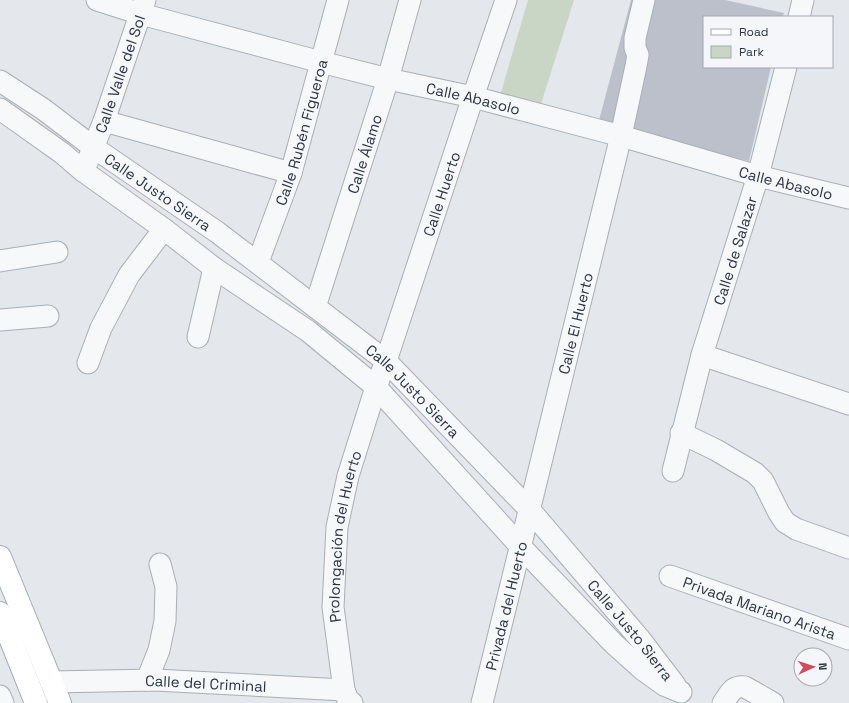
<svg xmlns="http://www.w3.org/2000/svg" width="849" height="703" font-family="'Space Grotesk',sans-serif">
	<rect width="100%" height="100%" fill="#e4e7ec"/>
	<polygon fill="#c9d6c5" points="528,0 574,0 540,107 499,99"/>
	<polygon fill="#bbc0ca" points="631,0 725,0 784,13 783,17 704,17 704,67 771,67 749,161 598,124"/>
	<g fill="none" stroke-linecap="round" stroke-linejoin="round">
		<g stroke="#a9aeb7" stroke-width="23">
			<g id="minor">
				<path id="s1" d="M97 0 141 14 321 62 388 79 473 97 621 136 758 176 849 198"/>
				<polyline points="145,0 104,121 89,158 83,171 164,229 214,268 308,331 376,387 521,547 614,644 643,670 664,685 681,692"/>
				<polyline points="799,17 803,0"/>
				<path id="s2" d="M0 81 43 109 93 147 217 232 386 361 529 509 640 639 675 685"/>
				<polyline points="0,109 62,153 83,171"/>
				<polyline points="104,121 291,173"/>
				<polyline points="0,261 57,252"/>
				<path id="s3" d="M258 262 291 173 338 0"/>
				<path id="s4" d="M315 307 388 79 410 0"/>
				<polyline points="0,320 48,316"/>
				<polyline points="198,337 214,268"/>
				<polyline points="702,355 849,404"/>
				<polyline points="88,363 101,328 129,275 164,229"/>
				<polyline points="681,433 716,450 755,473 763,481 779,513 785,522 796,529 849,548"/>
				<path id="s5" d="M673 471 702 355 758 176 786 67"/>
				<path id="s6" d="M670 576 849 639"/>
				<polyline points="147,680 159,650 165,621 166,587 160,564"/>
				<path id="s7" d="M51 682 155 680 344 690"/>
				<polyline points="0,696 3,703"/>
				<path id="s8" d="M352 703 348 700 344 690 333 607 337 527 348 476 376 387 386 361 473 97 506 0"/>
				<path id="s9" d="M482 703 621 136 636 66 638 55 635 48V38L644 0"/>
				<path d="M723 703C730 694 732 685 745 687L773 703"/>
			</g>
		</g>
		<g stroke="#a3abb8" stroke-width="24">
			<g id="major">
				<polyline points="0,557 60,703"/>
				<polyline points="0,613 36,703"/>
			</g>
		</g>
		<use href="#minor" stroke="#f7f8fa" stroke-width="21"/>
		<use href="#major" stroke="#fff" stroke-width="22"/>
	</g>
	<g text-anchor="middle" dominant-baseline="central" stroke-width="3" stroke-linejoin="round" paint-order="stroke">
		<g font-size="15" fill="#2b3445" stroke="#f4f6f9">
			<text transform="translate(120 74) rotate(-71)">Calle Valle del Sol</text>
			<text stroke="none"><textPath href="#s1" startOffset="389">Calle Abasolo</textPath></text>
			<text stroke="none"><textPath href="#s3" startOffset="137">Calle Rubén Figueroa</textPath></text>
			<text stroke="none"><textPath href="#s4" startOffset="161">Calle Álamo</textPath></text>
			<text stroke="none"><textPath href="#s1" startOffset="713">Calle Abasolo</textPath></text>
			<text stroke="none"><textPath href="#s2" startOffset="193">Calle Justo Sierra</textPath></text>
			<text stroke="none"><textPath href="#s8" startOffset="529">Calle Huerto</textPath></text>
			<text stroke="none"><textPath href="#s5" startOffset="229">Calle de Salazar</textPath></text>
			<text stroke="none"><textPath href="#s9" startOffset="391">Calle El Huerto</textPath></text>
			<text stroke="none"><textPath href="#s2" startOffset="517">Calle Justo Sierra</textPath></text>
			<text stroke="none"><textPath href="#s8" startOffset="171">Prolongación del Huerto</textPath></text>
			<text stroke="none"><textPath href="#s9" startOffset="100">Privada del Huerto</textPath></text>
			<text stroke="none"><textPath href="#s6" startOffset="95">Privada Mariano Arista</textPath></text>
			<text stroke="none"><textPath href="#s2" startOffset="841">Calle Justo Sierra</textPath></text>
			<text stroke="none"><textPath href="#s7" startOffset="155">Calle del Criminal</textPath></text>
		</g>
	</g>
	<rect x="703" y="16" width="130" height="52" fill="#f4f6f9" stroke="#a4a8b1"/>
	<rect x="711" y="29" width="20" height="6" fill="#ffffff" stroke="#a4a8b1"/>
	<text x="739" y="36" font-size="12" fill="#2b3445">Road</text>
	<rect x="711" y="46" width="20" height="12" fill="#c9d6c5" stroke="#a4a8b1"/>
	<text x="739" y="56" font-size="12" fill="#2b3445">Park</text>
	<g transform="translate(813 667) rotate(87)"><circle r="19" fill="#f4f6f9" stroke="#a4a8b1"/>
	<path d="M0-3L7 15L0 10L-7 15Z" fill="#d1495b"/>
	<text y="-6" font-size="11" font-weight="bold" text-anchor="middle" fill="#2b3445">N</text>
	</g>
</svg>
